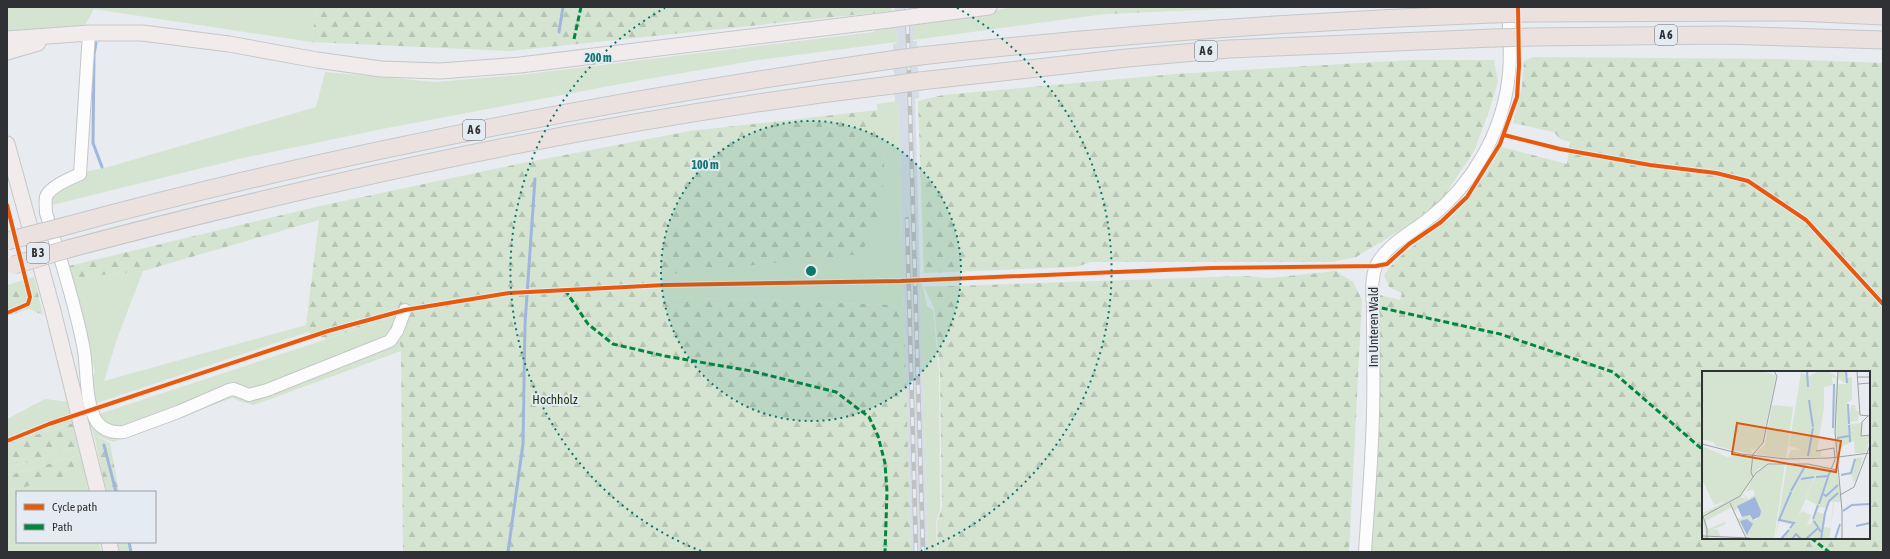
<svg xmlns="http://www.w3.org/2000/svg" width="1890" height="559" font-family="'Asap Condensed',sans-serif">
	<defs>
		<pattern id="forest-firs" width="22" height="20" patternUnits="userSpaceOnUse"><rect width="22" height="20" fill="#d4e4d1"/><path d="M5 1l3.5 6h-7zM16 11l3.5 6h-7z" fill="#b6c4b4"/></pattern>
	</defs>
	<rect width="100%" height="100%" fill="#e8ebef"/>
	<polygon fill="#d7dde6" points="896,7 912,7 912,10 916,9 916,24 913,25 913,41 917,41 917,44 919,98 915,99 920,277 922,278 922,283 920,284 928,552 911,552 903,284 901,284 901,278 903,277 898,102 895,102 894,75 893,44 897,43 896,30 896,27 892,27 892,12"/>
	<g fill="#d4e4d1">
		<polygon points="7,7 317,7 311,42 94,9 84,27 7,32"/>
		<polygon points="1014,7 1106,7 1105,14 913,40 913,25"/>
		<polygon points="896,27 897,42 758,60 636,81 382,129 243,158 40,208 43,187 75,174 108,167 316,107 325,72 435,82 519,75 874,32 875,30"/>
		<polygon points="898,101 903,278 877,278 877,279 665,282 668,274 885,172 877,104"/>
		<polygon points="143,271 118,336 104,381 306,325 308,332 94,404 91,382 95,372 72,278"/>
		<polygon points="903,284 904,313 893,305 669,297 665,288"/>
		<polygon points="920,284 922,284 927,306 933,310 939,372 940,509 936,523 937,552 928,552"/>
		<polygon points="397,318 401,351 254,405 242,402 232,398 113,442 94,435 87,418 385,320"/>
		<path d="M45 399 70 402C74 433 85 461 90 492H17V542H99L101 552H7V492L78 472 75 456 7 476V469L77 446 72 423 31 437 7 448V419Z"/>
	</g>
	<g fill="url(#forest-firs)" fill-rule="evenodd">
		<polygon points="317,7 891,7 892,11 510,51 311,42"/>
		<polygon points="1106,7 1270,7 1105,14"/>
		<path d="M1533 57 1778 59 1883 63V552H1371L1380 295 1400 300 1402 293 1389 287 1384 275C1400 252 1426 238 1447 221 1471 201 1486 173 1502 147L1567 164 1570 142 1560 139 1554 132 1513 123 1522 87 1524 61ZM1703 372H1869V538H1703Z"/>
		<polygon points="1411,60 1494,60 1498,82 1488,114 1474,151 1443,198 1409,225 1356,257 1332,262 1091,262 1076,267 924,273 918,101 943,95 1175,74"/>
		<path d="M878 110 885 172 878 217 861 254 669 274C664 283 665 287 669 297L893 305 904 313 911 552H403L401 351 397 319 385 320 326 339 308 332 306 325 319 220 143 271 72 278 69 266 320 206 518 164 690 131Z"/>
		<polygon points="1336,271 1353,282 1362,300 1349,552 938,552 937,523 942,508 940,372 934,308 924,287 1245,276 1269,278"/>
		<polygon points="34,277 43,315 29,309 7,316 7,285"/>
		<polygon points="73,423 77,446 7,469 7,448 30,437"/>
		<polygon points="94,435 110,443 119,492 106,492"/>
		<polygon points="76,456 79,472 7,492 7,476"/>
		<polygon points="117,542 129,542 131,552 119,552"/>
	</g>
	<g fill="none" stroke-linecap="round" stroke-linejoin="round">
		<g stroke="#a1b6de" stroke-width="3">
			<polyline points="559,32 563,7"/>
			<polyline points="96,43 94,54 93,143 102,167"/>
			<polyline points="104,445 116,492"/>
			<polyline points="129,542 131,552"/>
			<polyline points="508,552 523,444 525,324 535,179"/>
		</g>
		<g stroke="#c4c6c8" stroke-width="14">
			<g id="minor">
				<path d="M89 33 80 174C71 178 49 187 46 197 45 201 46 208 46 213 60 256 74 300 83 345 88 367 84 403 97 422 104 431 114 433 124 432L178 412 229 390 234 389 249 395 267 390 390 341 397 331 405 310"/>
				<path d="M1365 552C1368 506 1372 459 1373 413 1374 380 1373 347 1373 313 1373 298 1370 281 1376 266 1386 244 1415 231 1432 216 1472 184 1501 134 1508 82 1512 58 1509 32 1508 7"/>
			</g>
		</g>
		<g stroke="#c5c7c9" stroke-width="17">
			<g id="major">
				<polyline points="919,16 989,7"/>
				<polyline points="7,39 89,33 142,33 229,44 317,60 381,69 440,71 520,65 889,20"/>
				<polyline points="7,52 38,43"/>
				<polyline points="7,144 53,311 98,492"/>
				<polyline points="109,542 111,552"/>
			</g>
		</g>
		<g stroke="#c5c7c9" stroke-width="19">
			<g id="highway">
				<polyline points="1530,13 1796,12 1883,16"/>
				<polyline points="1531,37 1722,35 1883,40"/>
				<path d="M920 56C1110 35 1301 21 1492 14"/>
				<polyline points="920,81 1127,58 1229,49 1493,38"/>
				<path d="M62 227C335 153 612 100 891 60"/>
				<path d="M68 249C150 227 232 207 314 188 505 144 697 108 892 85"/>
			</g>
		</g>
		<use href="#minor" stroke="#fcfcfd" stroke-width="12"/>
		<use href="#major" stroke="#f1eceb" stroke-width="15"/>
		<use href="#highway" stroke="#ebe2df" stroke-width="17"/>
		<g stroke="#bfc0c0" stroke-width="4.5">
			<g id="rail">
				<polyline points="907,7 923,552"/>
				<polyline points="907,219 916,552"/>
			</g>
		</g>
		<use href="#rail" stroke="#e5ebf2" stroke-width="3" stroke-dasharray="9" stroke-linecap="butt"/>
		<g stroke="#c5c7c9" stroke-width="17" stroke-linecap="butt">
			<polyline id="major-bridge" points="889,20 919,16"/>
		</g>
		<g stroke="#c5c7c9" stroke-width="19" stroke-linecap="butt">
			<g id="highway-bridge">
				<polyline points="1492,14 1530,13"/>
				<polyline points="1493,38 1531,37"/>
				<polyline points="891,60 920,56"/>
				<polyline points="892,85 920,81"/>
				<polyline points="7,241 62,227"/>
				<polyline points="14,265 68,249"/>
			</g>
		</g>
		<use href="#major-bridge" stroke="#f1eceb" stroke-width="15"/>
		<use href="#highway-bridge" stroke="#ebe2df" stroke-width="17"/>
		<g stroke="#00873e" stroke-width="3" stroke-dasharray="6 3" stroke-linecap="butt">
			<polyline points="574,39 581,7"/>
			<polyline points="565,290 588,324 613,344 665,356 751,371 836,392 869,417 878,436 885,463 887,492 885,552"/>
			<polyline points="1373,306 1500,334 1613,372 1703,450"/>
			<polyline points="1811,538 1829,552"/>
		</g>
		<g stroke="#e5ebf2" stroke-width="6">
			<g id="cycleway">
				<polyline points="1504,135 1560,149 1650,165 1716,173 1748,181 1806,220 1883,304"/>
				<polyline points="7,205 30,297 28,304 7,313"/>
				<polyline points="7,441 49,424 328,331 405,310 509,293 665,285 901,281 1212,268 1376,266 1387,264 1409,244 1441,222 1467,197 1500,144 1517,97 1519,66 1518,7"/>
			</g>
		</g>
		<use href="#cycleway" stroke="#e8590c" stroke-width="4"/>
	</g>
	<circle cx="811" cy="271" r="150" fill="#0f766e" fill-opacity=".12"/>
	<g fill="none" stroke="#0f766e" stroke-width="2" stroke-dasharray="2 4">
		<circle cx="811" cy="271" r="150"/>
		<path d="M701 551A301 301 0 0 1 665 8M957 8A301 301 0 0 1 921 551"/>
	</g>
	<g text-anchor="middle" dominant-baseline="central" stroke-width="4" stroke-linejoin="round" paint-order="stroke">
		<g fill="#e5ebf2" stroke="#66696d" stroke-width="1">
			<rect x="1655" y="25" width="22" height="20" rx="3"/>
			<rect x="1195" y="41" width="22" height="20" rx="3"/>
			<rect x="463" y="120" width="22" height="20" rx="3"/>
			<rect x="27" y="243" width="22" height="20" rx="3"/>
		</g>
		<g font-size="12" font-weight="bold" fill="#2f3134">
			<text x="1666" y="35">A 6</text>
			<text x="1206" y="51">A 6</text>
			<text x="474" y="130">A 6</text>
			<text x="38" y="253">B 3</text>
		</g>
		<g font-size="13" fill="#2f3134" stroke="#e5ebf2">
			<text transform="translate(1373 327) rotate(-90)">Im Unteren Wald</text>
		</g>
		<g font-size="13" fill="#1b350d" stroke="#e5ebf2">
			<text x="555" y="399">Hochholz</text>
		</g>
	</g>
	<g transform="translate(1702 371)">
		<rect width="168" height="168" fill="#e8ebef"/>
		<path d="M137 0H143L144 7 150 6V28L145 32 147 71 155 66 168 64V67L160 69 168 68 163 82H153L152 70 134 78 135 19 136 13H144L136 7ZM149 34H153L154 40H157L156 50 147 51ZM160 52 159 65 148 70 147 53ZM85 92 76 149 80 152H92L100 140 109 144 105 154 109 153 115 134 104 128 117 96 135 100 139 131H132L129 157 131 131H127L124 137 118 136 115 141 123 143 119 168H79L90 154 88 153 80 152 77 151 73 168ZM43 122 39 126 44 129 35 138 32 140 30 136 4 150 6 158 23 151 24 153 7 160 15 158 19 166H5L4 153V168H1L0 164H3V161L0 142Z" fill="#d4e4d1"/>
		<path d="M0 0H58L74 4 60 73 52 79 49 77 50 83 14 75 11 71 0 68V36L3 37 0 34ZM118 0H126L135 6 133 76 132 33 134 8 130 6 131 14 122 16V36L115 80H120L118 86 132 85 86 87 89 79H100L87 75 99 2 107 5ZM70 34 91 36 86 77 63 74 85 77 84 87 52 83 63 74ZM0 75 25 86 35 84 73 91 56 98 42 121 22 134 21 131 12 134 0 108ZM161 86 154 110 151 111 150 105 146 103 150 101 152 87ZM83 92 72 168H47L49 163 45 166 36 148 47 144 51 149H54L59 140 53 126 42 131 43 124 46 128 53 124 51 118 44 121 51 107 62 95ZM45 148 51 153 46 164 38 150ZM85 92 117 96 93 153 76 150Z" fill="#d4e4d1" fill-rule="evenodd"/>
		<path d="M121 156 129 157 127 168H119Z" fill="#d4e4d1"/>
		<path d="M53 126 59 140 58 145 51 149 48 144 40 146 35 135ZM45 148 51 153 45 164 38 150Z" fill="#a1b6de"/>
		<path fill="none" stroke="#a1b6de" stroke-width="2" d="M105 0 106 16M144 0 145 12M107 29 111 56M146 33 147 53M147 54 148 71M131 57 132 13M135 67 147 65M106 85 111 57M139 104 149 102 153 88M114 106 127 105M99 108 112 106M89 120 103 95M121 123 124 125 136 114M117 133 128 100M141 140 150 134 168 133M111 148 116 134M112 150 119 161M154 155 168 152M88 157 92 152 77 149 89 121M79 168 87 159M90 168 94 163 99 168M104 168 116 157M119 168 123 142 127 130 136 122M133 168 138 153"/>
		<path fill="none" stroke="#9ea1a4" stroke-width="1" d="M136 0 133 61 140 140V168M155 0 158 44 168 45M155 6H168M156 13 168 12M166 45 160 51 159 65 168 64M0 73 39 83 84 88 128 87 168 82M114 80 132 77 133 89 129 98M51 106 49 101 51 83 61 72 75 5 72 0M138 124 152 116 168 74M28 132 44 167M1 145 5 158V168M0 146 38 125 54 102 66 93H106L135 99M0 165 48 167"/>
		<path fill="#df570e" fill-opacity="0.15" stroke="#df570e" stroke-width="2" d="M35 52 139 70 134 101 30 83Z"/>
		<rect width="168" height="168" fill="none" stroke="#2f3134" stroke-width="2"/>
	</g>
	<circle cx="811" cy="271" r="6" fill="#0f766e" stroke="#e5ebf2" stroke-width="2"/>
	<g font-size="12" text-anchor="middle" font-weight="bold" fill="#0f766e" stroke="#e5ebf2" stroke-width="4" stroke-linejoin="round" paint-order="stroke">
		<text x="598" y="62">200 m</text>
		<text x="705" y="169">100 m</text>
	</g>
	<rect width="1890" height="559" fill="none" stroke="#2f3134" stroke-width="16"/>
	<rect x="16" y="491" width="140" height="52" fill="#e5ebf2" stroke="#9ca1a6"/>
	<rect x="24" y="504" width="20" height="6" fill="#e8590c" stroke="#9ca1a6"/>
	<text x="52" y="511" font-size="12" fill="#2f3134">Cycle path</text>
	<rect x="24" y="524" width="20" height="6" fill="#00873e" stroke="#9ca1a6"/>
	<text x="52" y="531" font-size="12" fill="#2f3134">Path</text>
</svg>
